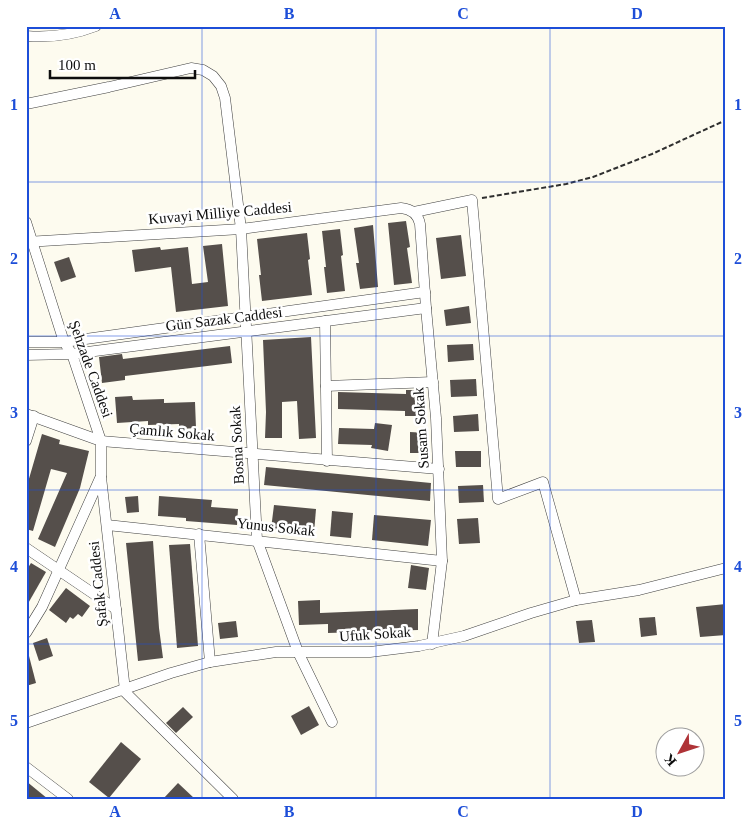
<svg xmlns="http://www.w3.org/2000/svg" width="752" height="825" font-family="Georgia,serif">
	<rect width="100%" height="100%" fill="#fdfbef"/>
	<g fill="#554f4b">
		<polygon points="406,221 410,247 407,248 412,283 394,285 388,223"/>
		<polygon points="373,225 378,287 360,289 356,263 359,263 354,228"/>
		<polygon points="340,229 343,255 341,256 345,291 327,293 324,267 326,267 322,231"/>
		<polygon points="307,233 310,259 308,260 312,295 262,301 259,275 261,275 257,239"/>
		<polygon points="461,235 466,276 441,279 436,238"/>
		<polygon points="222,244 228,306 176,312 171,267 135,272 132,250 160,247 161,250 188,247 192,284 208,282 203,246"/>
		<polygon points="69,257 76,277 61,282 54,262"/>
		<polygon points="469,306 471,323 446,326 444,310"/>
		<polygon points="311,337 316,438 299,439 297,401 282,402 282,438 265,438 266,412 263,340"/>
		<polygon points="473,344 474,360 448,362 447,345"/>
		<polygon points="230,346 232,363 125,376 125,380 102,383 99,357 122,354 123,359"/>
		<polygon points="476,379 477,396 451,397 450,380"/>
		<polygon points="406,390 423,390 422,416 405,416 405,411 338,409 338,392 406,394"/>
		<polygon points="132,396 133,400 164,399 164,403 195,402 196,428 179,429 179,424 148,425 148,421 117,423 115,397"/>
		<polygon points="478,414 479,431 454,432 453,416"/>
		<polygon points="375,423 392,425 388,451 371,448 372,445 338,444 339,428 374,429"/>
		<polygon points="410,432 427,433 427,453 410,453"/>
		<polygon points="42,434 60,440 59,444 89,451 80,488 55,547 38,539 67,473 51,469 33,531 26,529 26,489"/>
		<polygon points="455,451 481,451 481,467 456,467"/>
		<polygon points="266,467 431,483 430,501 264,485"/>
		<polygon points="483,485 484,502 459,503 458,486"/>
		<polygon points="138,496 139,512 127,513 125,497"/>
		<polygon points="159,496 212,500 211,507 238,509 237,525 186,521 186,518 158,516"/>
		<polygon points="274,505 316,509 314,533 271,529"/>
		<polygon points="332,511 353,513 351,538 330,536"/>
		<polygon points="374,515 431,520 428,546 372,540"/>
		<polygon points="478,518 480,543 459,544 457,519"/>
		<polygon points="153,541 159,628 163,658 138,661 126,543"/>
		<polygon points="190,544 198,646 177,648 169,545"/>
		<polygon points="31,563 46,572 26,607 26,571"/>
		<polygon points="411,565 429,568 426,590 408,588"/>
		<polygon points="66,588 90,606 82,617 78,614 73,619 70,617 66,623 49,610"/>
		<polygon points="320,600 320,613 418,609 418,630 328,633 328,624 299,625 298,601"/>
		<polygon points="726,604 726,635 700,637 696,607"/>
		<polygon points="655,617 657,635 641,637 639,618"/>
		<polygon points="592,620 595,642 579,643 576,621"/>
		<polygon points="236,621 238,637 220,639 218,623"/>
		<polygon points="47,638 53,656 39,661 33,643"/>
		<polygon points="26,656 29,656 36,683 26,686"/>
		<polygon points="309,706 319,725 301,735 291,716"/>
		<polygon points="183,707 193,717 176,733 166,723"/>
		<polygon points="121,742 141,759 109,798 89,782"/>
		<polygon points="26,781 48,799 26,799"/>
		<polygon points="178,783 195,799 163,799"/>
	</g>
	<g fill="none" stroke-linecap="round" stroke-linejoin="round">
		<g stroke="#404040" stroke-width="11">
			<g id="minor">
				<path d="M26 36C51 38 73 35 96 26"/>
				<polyline points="26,104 109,87 191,68 203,70 213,76 221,86 225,98 241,229 257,540 298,652 332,722"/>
				<polyline points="414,212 472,200 498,499 543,482 576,600"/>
				<polyline points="26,222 64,342 72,354 101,441 101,476 42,607 26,633"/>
				<path d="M26 242 241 229 401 208C411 209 418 214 420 224L426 308 436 418 442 561 432 644"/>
				<polyline points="325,321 327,461"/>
				<polyline points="26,342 64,342 425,292"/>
				<polyline points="26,355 72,354 426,308"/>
				<polyline points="326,386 433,382"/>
				<polyline points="26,414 101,441 439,469"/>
				<polyline points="26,441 34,416"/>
				<polyline points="101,477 125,690"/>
				<polyline points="107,525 442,561"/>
				<polyline points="199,534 210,662"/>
				<polyline points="26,548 116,609"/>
				<polyline points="123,690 233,799"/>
				<polyline points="26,723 171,673 210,662 276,652 370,652 419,646 464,636 531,613 576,600 639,590 726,568"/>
				<polyline points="26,767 68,799"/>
			</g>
		</g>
		<polyline stroke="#2f2f2f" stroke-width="2" stroke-dasharray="5 2.5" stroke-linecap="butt" points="482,198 566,184 593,177 652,154 726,120"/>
		<use href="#minor" stroke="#fff" stroke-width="10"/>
	</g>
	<path fill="none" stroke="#1d4ed8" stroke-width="1" stroke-opacity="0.55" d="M202 26V799M376 26V799M550 26V799M26 182H726M26 336H726M26 490H726M26 644H726"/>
	<g text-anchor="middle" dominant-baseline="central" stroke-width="5" stroke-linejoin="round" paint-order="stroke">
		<g font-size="15" fill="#0d0d0d" stroke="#fff">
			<text transform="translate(220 213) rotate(-5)">Kuvayi Milliye Caddesi</text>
			<text transform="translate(224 319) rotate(-7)">Gün Sazak Caddesi</text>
			<text transform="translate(91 369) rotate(70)">Şehzade Caddesi</text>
			<text transform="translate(421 428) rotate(-94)">Susam Sokak</text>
			<text transform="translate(172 432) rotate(5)">Çamlık Sokak</text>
			<text transform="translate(237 445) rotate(-93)">Bosna Sokak</text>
			<text transform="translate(276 527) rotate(6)">Yunus Sokak</text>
			<text transform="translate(98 584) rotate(-96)">Şafak Caddesi</text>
			<text transform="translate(375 634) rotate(-4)">Ufuk Sokak</text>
		</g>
	</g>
	<rect width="752" height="825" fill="none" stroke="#ffffff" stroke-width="55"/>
	<g transform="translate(680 752) rotate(230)"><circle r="24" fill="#ffffff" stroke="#9e9e9e"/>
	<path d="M0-4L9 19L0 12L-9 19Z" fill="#af3337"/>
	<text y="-8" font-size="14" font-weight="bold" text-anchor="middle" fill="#0d0d0d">K</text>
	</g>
	<path d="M50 70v8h145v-8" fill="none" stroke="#0d0d0d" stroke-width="2.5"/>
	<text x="58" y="70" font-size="15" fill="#0d0d0d" stroke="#ffffff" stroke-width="4" paint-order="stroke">100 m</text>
	<rect x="28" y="28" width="696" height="770" fill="none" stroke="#1d4ed8" stroke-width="2"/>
	<g font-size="16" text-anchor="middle" font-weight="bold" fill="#1d4ed8">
		<text x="115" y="19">A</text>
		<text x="289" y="19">B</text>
		<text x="463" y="19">C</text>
		<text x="637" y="19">D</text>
		<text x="14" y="110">1</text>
		<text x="738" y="110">1</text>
		<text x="14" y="264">2</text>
		<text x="738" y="264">2</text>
		<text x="14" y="418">3</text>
		<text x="738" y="418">3</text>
		<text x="14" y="572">4</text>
		<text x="738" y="572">4</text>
		<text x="14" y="726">5</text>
		<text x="738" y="726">5</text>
		<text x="115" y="817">A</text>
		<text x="289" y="817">B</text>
		<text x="463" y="817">C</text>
		<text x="637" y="817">D</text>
	</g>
</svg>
